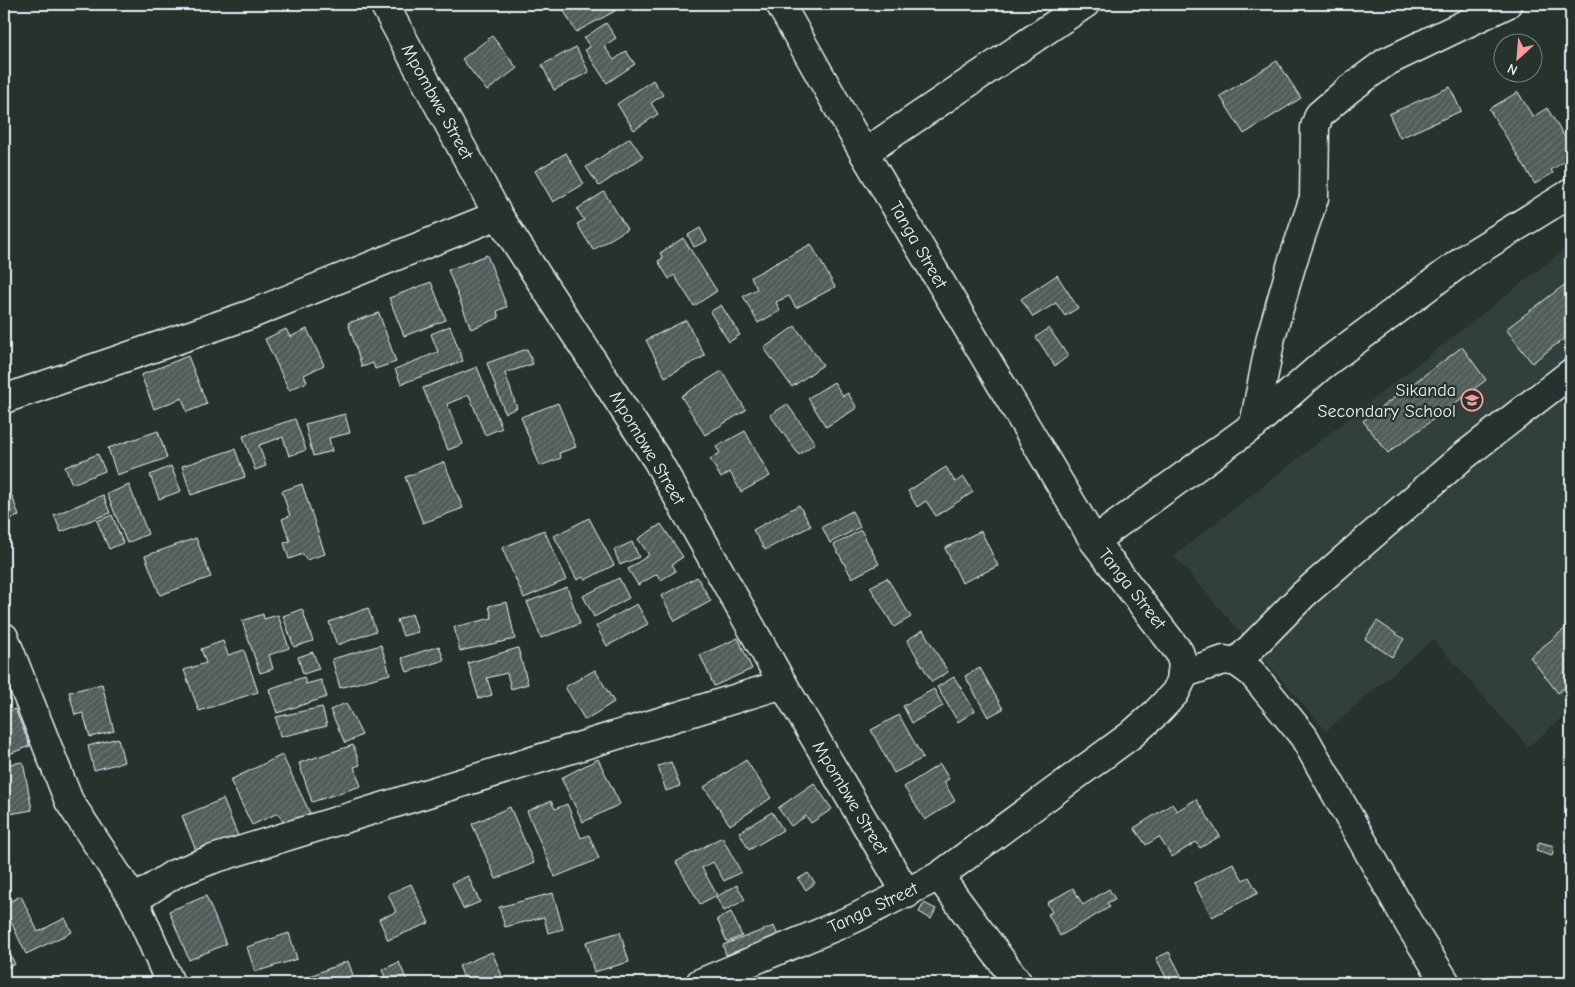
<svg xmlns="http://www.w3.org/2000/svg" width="1575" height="987" font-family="'Comic Neue',sans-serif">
	<defs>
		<pattern id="building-hatch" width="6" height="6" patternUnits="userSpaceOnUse" patternTransform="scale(1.25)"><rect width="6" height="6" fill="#505c59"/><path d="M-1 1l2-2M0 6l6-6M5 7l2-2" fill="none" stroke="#697472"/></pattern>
	</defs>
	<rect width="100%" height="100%" fill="#26332d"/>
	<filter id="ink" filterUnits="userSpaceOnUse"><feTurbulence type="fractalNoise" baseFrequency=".02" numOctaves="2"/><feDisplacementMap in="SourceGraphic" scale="10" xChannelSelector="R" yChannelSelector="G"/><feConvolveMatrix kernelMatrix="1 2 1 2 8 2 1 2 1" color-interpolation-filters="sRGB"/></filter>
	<g filter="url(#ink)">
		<polygon fill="#333f3a" points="1571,244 1571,710 1528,747 1433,639 1326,731 1174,556"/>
		<g fill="url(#building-hatch)" stroke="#e8f1f8">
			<polygon points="560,4 611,4 615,11 576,32"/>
			<polygon points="606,23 616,38 604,46 614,60 626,51 635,64 607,83 585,50 590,47 584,38"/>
			<polygon points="492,36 517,68 487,91 462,59"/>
			<polygon points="576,47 589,72 554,90 542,65"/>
			<polygon points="1277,61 1301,98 1244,134 1220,96"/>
			<polygon points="653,80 663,95 651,103 658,114 634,130 617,104"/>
			<polygon points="1450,87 1461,111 1400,138 1389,114"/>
			<polygon points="1518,92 1533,117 1547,108 1571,147 1571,157 1551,170 1553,173 1535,184 1489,109"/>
			<polygon points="630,138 643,157 599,186 586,167"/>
			<polygon points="566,153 584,184 553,202 535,171"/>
			<polygon points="604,192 627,229 593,250 577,224 584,220 577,209"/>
			<polygon points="700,228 707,241 694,247 688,235"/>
			<polygon points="683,238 717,291 694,306 674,275 669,279 658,261 663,258 660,253"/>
			<polygon points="811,244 835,287 796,308 789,296 776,302 780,311 758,323 743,296 757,289 751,277"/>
			<polygon points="487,255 507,307 497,311 499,318 471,329 448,270"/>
			<polygon points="1057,275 1078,308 1065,316 1056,303 1033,317 1021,299"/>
			<polygon points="1571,280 1571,333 1532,363 1506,329"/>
			<polygon points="431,282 446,320 404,336 389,298"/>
			<polygon points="721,305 740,335 729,342 710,312"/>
			<polygon points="379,313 396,362 375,369 373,363 362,367 348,323"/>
			<polygon points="686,320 705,356 665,377 646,340"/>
			<polygon points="450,326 463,361 401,384 395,369 438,352 431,334"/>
			<polygon points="795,326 823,365 792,387 764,348"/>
			<polygon points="1049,328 1068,356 1055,366 1036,337"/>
			<polygon points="286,329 290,337 307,329 324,365 304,375 307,382 289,390 265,339"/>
			<polygon points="1462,347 1486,380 1388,453 1363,421"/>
			<polygon points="527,349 533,364 505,373 517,408 505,413 487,363"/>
			<polygon points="188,356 207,404 187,412 182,398 154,409 141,375"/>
			<polygon points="477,367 502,428 485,435 469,395 447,404 463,444 448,450 423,388"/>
			<polygon points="722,371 746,410 705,435 681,396"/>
			<polygon points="834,382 843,396 848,393 857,408 826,427 808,398"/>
			<polygon points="558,403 576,447 559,453 561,458 540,466 521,417"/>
			<polygon points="787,404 815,443 799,455 770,415"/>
			<polygon points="345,414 350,433 329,438 332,451 313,456 305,424"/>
			<polygon points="295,419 306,450 289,456 283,437 259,445 266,466 255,470 243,436"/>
			<polygon points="158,431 167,458 117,475 108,448"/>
			<polygon points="745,431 770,476 741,492 730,472 721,478 710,459 720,453 716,447"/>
			<polygon points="235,449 245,477 191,495 182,466"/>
			<polygon points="98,454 105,471 72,484 65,467"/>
			<polygon points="444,462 463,508 423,523 405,477"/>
			<polygon points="171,466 181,491 159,499 150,475"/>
			<polygon points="946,467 955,482 964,477 973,492 936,516 926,501 917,507 908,491"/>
			<polygon points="302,484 325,554 306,560 303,554 289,559 284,543 290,541 282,519 290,516 282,491"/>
			<polygon points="129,485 148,534 127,543 107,494"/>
			<polygon points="11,493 19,516 4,521 4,495"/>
			<polygon points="103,495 110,513 61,532 54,515"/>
			<polygon points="799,505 811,526 765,550 753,530"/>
			<polygon points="852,511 860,527 830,543 822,527"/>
			<polygon points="112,515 123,543 109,549 97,521"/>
			<polygon points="589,518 614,565 585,580 583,577 577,580 554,536"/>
			<polygon points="661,524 683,557 672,564 676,571 661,580 657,574 638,585 628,569 649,555 638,539"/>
			<polygon points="544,530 566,580 524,598 502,548"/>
			<polygon points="861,530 879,564 852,578 834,545"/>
			<polygon points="981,531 998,566 962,583 945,548"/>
			<polygon points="196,538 211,577 160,595 145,556"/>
			<polygon points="632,542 639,557 620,565 614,550"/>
			<polygon points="697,577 711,601 675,621 661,596"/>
			<polygon points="619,578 629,598 594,617 583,596"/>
			<polygon points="887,578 911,617 894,627 870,587"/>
			<polygon points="567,587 580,624 541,638 527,602"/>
			<polygon points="507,602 515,639 460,651 454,627 492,618 489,606"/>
			<polygon points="637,604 648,624 607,646 596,626"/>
			<polygon points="368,608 376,631 337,645 329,622"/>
			<polygon points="302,609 313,641 294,647 283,616"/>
			<polygon points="263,614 264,619 278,615 289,648 269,655 273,669 260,673 242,621"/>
			<polygon points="412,614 418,632 403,636 397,620"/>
			<polygon points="1377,621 1404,639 1392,657 1365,639"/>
			<polygon points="1571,624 1571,682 1558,693 1530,657"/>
			<polygon points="923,630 948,672 932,682 907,640"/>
			<polygon points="738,638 752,669 714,686 700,655"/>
			<polygon points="223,641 228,655 244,650 258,692 199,711 184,670 206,663 201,649"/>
			<polygon points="381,645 390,674 340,688 332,659"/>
			<polygon points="439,646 444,660 407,672 402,658"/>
			<polygon points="518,648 528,684 511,689 507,673 487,678 492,695 479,699 468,663"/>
			<polygon points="313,652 319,669 303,674 298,657"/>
			<polygon points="980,668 1003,709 988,717 965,676"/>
			<polygon points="595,670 614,702 585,720 565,687"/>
			<polygon points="304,677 306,684 321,680 327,697 277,713 269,689"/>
			<polygon points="954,677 975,711 958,722 937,687"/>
			<polygon points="102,684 114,731 90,737 83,713 75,715 69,692"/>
			<polygon points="934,689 943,706 912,723 903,706"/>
			<polygon points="346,703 362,735 345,743 330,710"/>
			<polygon points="322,707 327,726 280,737 276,717"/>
			<polygon points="15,709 30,746 4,756 4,713"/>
			<polygon points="899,715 923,758 894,773 871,730"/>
			<polygon points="118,738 124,762 94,770 88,746"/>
			<polygon points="353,745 360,765 354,767 361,786 312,802 299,763"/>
			<polygon points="282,755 310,813 285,825 278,813 252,825 230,780"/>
			<polygon points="598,759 620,804 583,822 561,778"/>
			<polygon points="746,760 771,798 730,825 704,787"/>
			<polygon points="23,762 32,810 4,815 4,765"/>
			<polygon points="671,762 680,786 666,791 658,766"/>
			<polygon points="940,764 949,779 944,782 955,801 925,820 904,787"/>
			<polygon points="814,783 832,809 811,823 806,816 791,826 778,808"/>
			<polygon points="223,799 238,836 197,853 182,816"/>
			<polygon points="1196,799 1220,836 1200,848 1196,842 1172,857 1159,837 1146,845 1134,828 1172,804 1177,811"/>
			<polygon points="551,801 555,809 567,804 581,838 589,835 599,859 555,877 527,811"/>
			<polygon points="510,807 534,863 496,879 472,824"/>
			<polygon points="772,812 783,830 749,850 739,832"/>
			<polygon points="722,837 741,872 724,881 713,862 702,868 717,895 700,904 676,862"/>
			<polygon points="1539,842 1554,846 1552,856 1536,851"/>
			<polygon points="1233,863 1243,880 1249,877 1258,893 1212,917 1194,883"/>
			<polygon points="808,873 815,883 806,890 798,879"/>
			<polygon points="468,876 480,902 463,909 452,883"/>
			<polygon points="411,884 429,923 388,940 379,919 396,912 388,894"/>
			<polygon points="737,885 745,900 724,911 716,897"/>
			<polygon points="1073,888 1083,905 1109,889 1115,899 1107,903 1110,907 1060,936 1048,914 1052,912 1047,903"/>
			<polygon points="553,893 563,929 548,933 544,917 505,927 499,907"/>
			<polygon points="21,896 38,932 65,918 72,932 26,954 4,907 4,904"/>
			<polygon points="206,896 226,944 189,960 169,911"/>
			<polygon points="924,903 936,909 931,919 919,912"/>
			<polygon points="731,912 742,936 727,942 717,919"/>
			<polygon points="774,926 778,936 726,955 723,945"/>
			<polygon points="620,932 629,962 594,972 586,942"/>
			<polygon points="289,933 297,959 255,972 247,947"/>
			<polygon points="492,952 505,983 466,983 459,966"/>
			<polygon points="1169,952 1182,977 1169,983 1156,958"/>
			<polygon points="10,954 15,964 4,969 4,957"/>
			<polygon points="348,961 353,975 332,983 292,983"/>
			<polygon points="399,962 408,983 388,983 382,970"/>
			<polygon points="377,975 381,983 356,983"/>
		</g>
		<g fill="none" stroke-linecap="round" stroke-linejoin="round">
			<g stroke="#e8f1f8" stroke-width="31">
				<g id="minor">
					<polyline points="384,4 498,215 657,460 783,684 907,894"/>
					<polyline points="864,153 1085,4"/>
					<polyline points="4,399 249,315 498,215"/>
					<polyline points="1254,425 1271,337 1292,263 1314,198 1315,127 1319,115 1348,90 1386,62 1507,4"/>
					<polyline points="1094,541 1254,425 1320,367 1469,256 1571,193"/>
					<polyline points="4,637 69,801 134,900 170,983"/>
					<polyline points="1237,662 1303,595 1460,459 1571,373"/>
					<polyline points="1182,674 1224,660 1237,662 1252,673 1304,737 1409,924 1446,983"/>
					<polyline points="939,876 1018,983"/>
					<polyline points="134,900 174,874 213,859 783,684"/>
					<polyline points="700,983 853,919 939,876 1131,735 1156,713 1175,693 1181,681 1183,664 1179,652 1094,541 864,153 780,4"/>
				</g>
			</g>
			<use href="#minor" stroke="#26332d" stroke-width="28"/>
		</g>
	</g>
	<defs>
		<g id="school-ring" transform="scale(1.125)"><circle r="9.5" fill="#26332d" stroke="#ff9aa2" stroke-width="1.5"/><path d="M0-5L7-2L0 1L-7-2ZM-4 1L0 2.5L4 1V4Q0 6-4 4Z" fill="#ff9aa2"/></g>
	</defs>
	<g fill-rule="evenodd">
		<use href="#school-ring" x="1472" y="400"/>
	</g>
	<g text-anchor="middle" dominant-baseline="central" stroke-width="4.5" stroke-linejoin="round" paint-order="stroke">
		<g font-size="18" fill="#e8f1f8" stroke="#26332d">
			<text transform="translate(437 102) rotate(61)">Mpombwe Street</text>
			<text transform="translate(918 245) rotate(60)">Tanga Street</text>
			<text transform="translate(647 448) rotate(59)">Mpombwe Street</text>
			<text transform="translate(1132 589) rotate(52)">Tanga Street</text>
			<text transform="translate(850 798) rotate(59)">Mpombwe Street</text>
			<text transform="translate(873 908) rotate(-25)">Tanga Street</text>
		</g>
		<g font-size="18" fill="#e8f1f8" stroke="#26332d" text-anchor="end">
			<text x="1456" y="390">Sikanda<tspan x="1456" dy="21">Secondary School</tspan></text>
		</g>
	</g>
	<rect width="1575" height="987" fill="none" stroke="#26332d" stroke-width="20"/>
	<rect x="10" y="10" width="1555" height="967" fill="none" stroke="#e8f1f8" stroke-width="2" filter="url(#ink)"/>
	<g transform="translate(1518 58) rotate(206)"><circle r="24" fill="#26332d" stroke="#747f7e"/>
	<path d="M0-4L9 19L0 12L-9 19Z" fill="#ff9aa2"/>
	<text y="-8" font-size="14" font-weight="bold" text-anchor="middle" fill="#e8f1f8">N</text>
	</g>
</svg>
